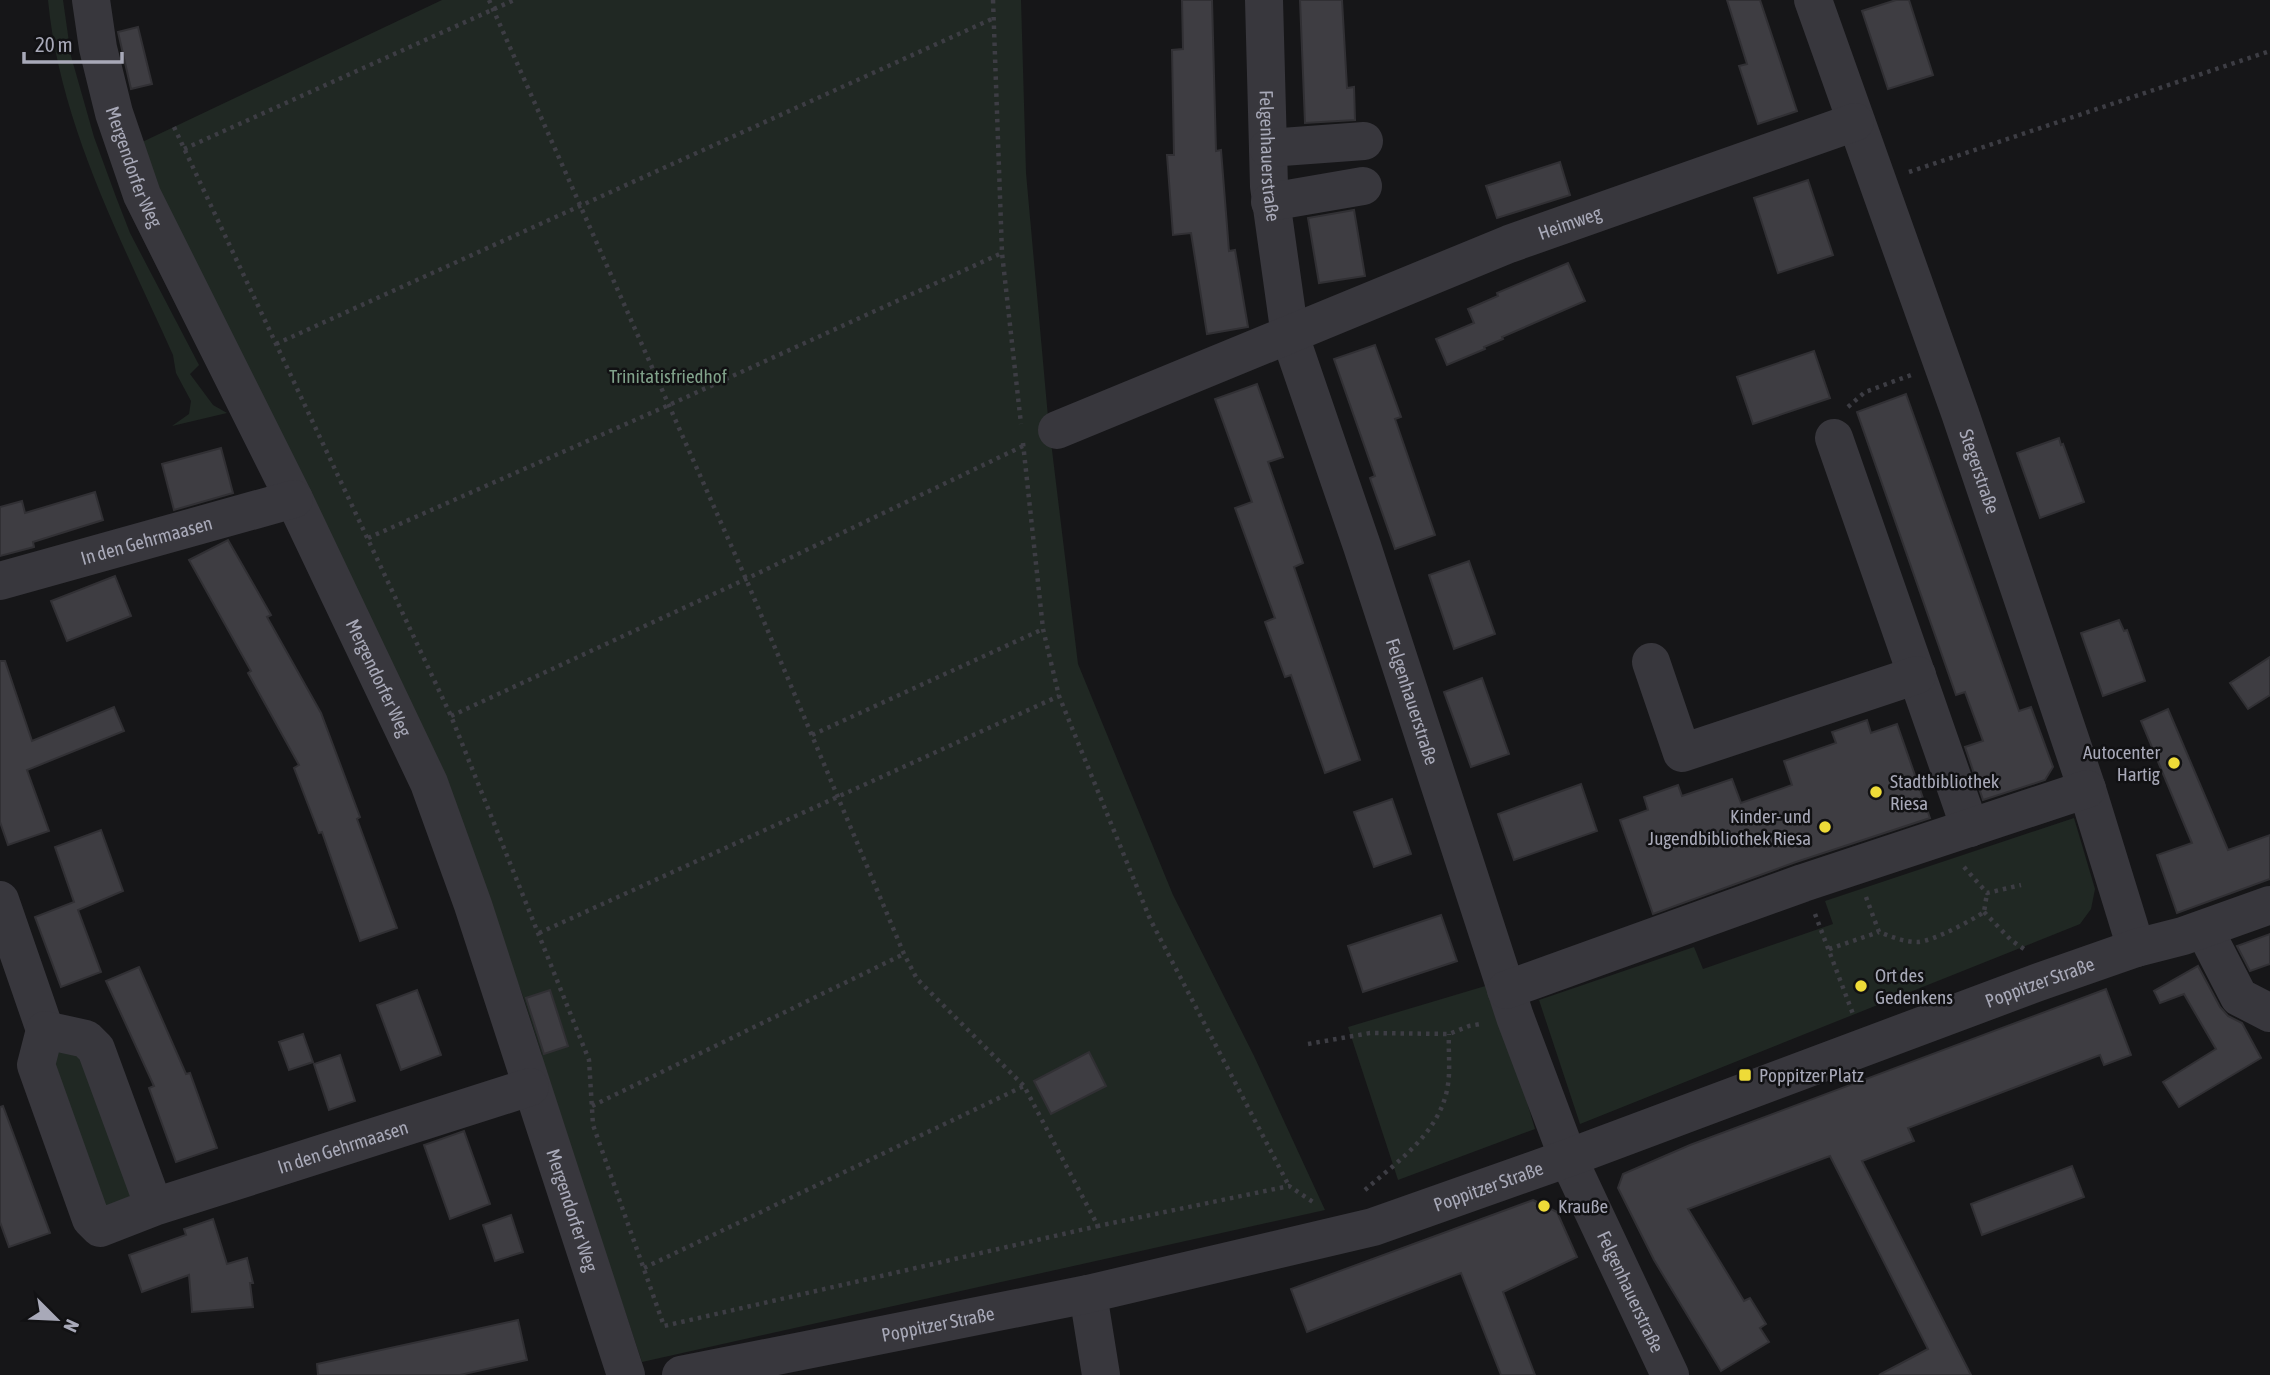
<svg xmlns="http://www.w3.org/2000/svg" width="2270" height="1375" font-family="'Asap Condensed',sans-serif">
	<rect width="100%" height="100%" fill="#161618"/>
	<g fill="#202823">
		<path d="M48 0H63L71 56 94 137 116 197 130 233 199 365 190 374 213 405 227 413 172 426 189 414 191 401 176 373 173 355C122 241 60 126 48 0Z"/>
		<polygon points="442,0 1021,0 1026,173 1048,417 1078,664 1173,895 1254,1056 1325,1210 642,1362 542,1065 542,1055 524,999 485,897 138,144"/>
		<polygon points="2074,818 2095,889 2091,909 2080,924 1580,1124 1539,1000 1694,947 1703,969 1833,924 1825,901"/>
		<polygon points="1492,984 1535,1129 1398,1180 1348,1027"/>
		<polygon points="56,1052 82,1052 133,1193 130,1202 101,1213 49,1059"/>
	</g>
	<g fill="#3e3d42" stroke="#313034" stroke-width="2">
		<polygon points="1182,0 1212,0 1216,151 1221,150 1229,251 1235,250 1248,327 1207,334 1191,233 1173,235 1167,155 1174,155 1172,50 1183,49"/>
		<polygon points="1300,0 1342,0 1347,88 1354,87 1355,120 1305,123"/>
		<polygon points="1727,0 1760,0 1797,111 1758,124 1739,66 1747,64"/>
		<polygon points="1896,0 1909,0 1933,75 1888,89 1862,11"/>
		<polygon points="138,27 152,84 131,89 118,32"/>
		<polygon points="1560,162 1570,195 1497,218 1486,186"/>
		<polygon points="1808,180 1833,255 1778,273 1754,198"/>
		<polygon points="1354,210 1365,276 1319,283 1308,218"/>
		<polygon points="1568,263 1585,301 1502,337 1503,339 1484,347 1485,349 1447,365 1436,339 1474,323 1468,309 1498,296 1497,293"/>
		<polygon points="1375,345 1401,417 1395,419 1435,535 1395,549 1370,478 1375,476 1334,359"/>
		<polygon points="1814,351 1830,398 1753,424 1737,377"/>
		<polygon points="1257,384 1283,457 1268,462 1303,563 1294,567 1360,760 1325,773 1291,675 1285,677 1265,622 1275,618 1235,508 1252,502 1215,399"/>
		<polygon points="1906,394 2019,711 2031,707 2053,767 2045,780 1983,800 1965,747 1983,741 1965,692 1956,695 1857,412"/>
		<polygon points="2059,438 2061,445 2063,444 2084,502 2040,518 2017,453"/>
		<polygon points="221,448 233,493 174,510 162,464"/>
		<polygon points="95,492 103,520 33,542 34,547 0,556 0,507 22,501 25,513"/>
		<polygon points="228,540 271,615 267,617 321,713 360,817 357,819 397,928 360,941 322,832 319,833 294,768 299,765 248,673 251,671 189,560"/>
		<polygon points="1469,561 1495,634 1454,649 1429,575"/>
		<polygon points="115,576 131,616 67,641 51,601"/>
		<polygon points="2119,620 2124,631 2127,630 2145,681 2103,696 2081,633"/>
		<polygon points="2270,657 2270,695 2248,709 2230,683"/>
		<polygon points="0,661 5,661 32,741 114,707 124,731 27,770 49,831 8,845 0,822"/>
		<polygon points="1482,678 1509,754 1471,767 1444,692"/>
		<polygon points="2168,709 2228,850 2270,835 2270,879 2177,913 2157,855 2192,843 2141,721"/>
		<polygon points="1867,720 1871,733 1897,724 1930,818 1796,862 1653,914 1620,820 1648,810 1644,797 1678,785 1682,796 1732,779 1741,803 1792,785 1784,761 1836,743 1832,732"/>
		<polygon points="1581,784 1597,831 1514,860 1498,814"/>
		<polygon points="1392,799 1411,854 1374,867 1354,812"/>
		<polygon points="101,830 123,891 78,910 101,972 61,987 35,917 74,902 55,847"/>
		<polygon points="1441,915 1457,961 1363,992 1348,946"/>
		<polygon points="2270,934 2270,964 2250,971 2237,946"/>
		<polygon points="2198,966 2220,1007 2228,1016 2242,1023 2261,1058 2179,1107 2163,1082 2216,1049 2184,994 2160,1003 2154,991"/>
		<polygon points="139,967 186,1074 190,1073 217,1148 176,1162 149,1088 154,1086 106,981"/>
		<polygon points="2106,989 2131,1055 2104,1065 2100,1055 1908,1128 1914,1141 1862,1161 1971,1375 1879,1375 1928,1349 1830,1156 1688,1209 1744,1301 1750,1298 1766,1324 1760,1328 1769,1342 1721,1371 1654,1260 1618,1188 1623,1174 1690,1145"/>
		<polygon points="417,990 441,1055 401,1070 377,1005"/>
		<polygon points="550,990 568,1046 544,1054 526,998"/>
		<polygon points="303,1034 313,1062 289,1070 279,1042"/>
		<polygon points="1089,1052 1106,1086 1051,1114 1034,1081"/>
		<polygon points="340,1055 355,1101 329,1110 314,1064"/>
		<polygon points="3,1106 50,1233 9,1247 0,1222 0,1107"/>
		<polygon points="464,1131 490,1204 450,1219 424,1145"/>
		<polygon points="2072,1166 2084,1197 1982,1235 1971,1204"/>
		<polygon points="1533,1200 1557,1212 1577,1257 1503,1292 1535,1375 1501,1375 1461,1273 1307,1332 1291,1289"/>
		<polygon points="511,1215 523,1252 495,1261 483,1225"/>
		<polygon points="213,1219 227,1264 247,1258 253,1283 250,1283 253,1307 192,1312 189,1275 142,1292 129,1255 186,1235 184,1229"/>
		<polygon points="518,1320 527,1360 460,1375 318,1375 317,1364"/>
	</g>
	<g fill="none" stroke-linecap="round" stroke-linejoin="round">
		<g stroke="#3d3d44" stroke-width="4.5" stroke-dasharray="3.5 5" stroke-linecap="butt">
			<polyline points="489,0 746,579 904,954 917,979 1024,1086 1098,1226 1289,1186 1316,1204"/>
			<polyline points="993,0 1002,253 1021,424"/>
			<polyline points="174,127 451,716 589,1060 593,1125 664,1326 1098,1226"/>
			<polyline points="184,149 514,0"/>
			<polyline points="1909,172 2270,51"/>
			<polyline points="276,344 994,18"/>
			<polyline points="1848,407 1865,392 1911,375"/>
			<polyline points="1023,443 1043,629 1059,696 1150,919 1289,1186"/>
			<polyline points="368,538 669,405 1002,253"/>
			<polyline points="451,716 746,579 1025,445"/>
			<polyline points="812,735 1043,629"/>
			<polyline points="1964,867 1987,893 2021,885"/>
			<path d="M1866 897 1879 932C1892 937 1904 942 1918 942 1933 941 1971 921 1984 912L1987 893"/>
			<polyline points="1984,912 2011,940 2024,949"/>
			<polyline points="1815,914 1853,1014"/>
			<polyline points="539,933 1059,696"/>
			<polyline points="1829,949 1879,932"/>
			<polyline points="1308,1044 1370,1033 1449,1034 1469,1026 1480,1024"/>
			<polyline points="592,1106 904,954"/>
			<path d="M1365 1190C1397 1162 1438 1134 1447 1090 1451 1072 1448 1052 1449 1034"/>
			<polyline points="644,1268 1024,1086"/>
		</g>
		<g stroke="#38373d" stroke-width="38">
			<path id="s1" d="M91 0 98 48 114 113 142 195 294 499 429 783 473 905 626 1375"/>
			<path id="s2" d="M1264 0 1269 186 1290 336 1362 546 1515 1017 1568 1158 1670 1375"/>
			<path id="s3" d="M1813 0 1960 413 2087 789 2136 948"/>
			<polyline points="1268,148 1364,141"/>
			<polyline points="1270,202 1363,186"/>
			<path id="s4" d="M1057 430 1509 244 1855 122"/>
			<polyline points="1834,438 1970,828"/>
			<path id="s5" d="M0 581 294 499"/>
			<polyline points="1651,662 1682,753 1917,675"/>
			<polyline points="0,900 45,1030"/>
			<polyline points="2204,929 2239,997 2270,1013"/>
			<polyline points="1506,990 1803,883 2087,789"/>
			<path id="s6" d="M154 1207 96 1049 86 1039 45 1030 36 1065 91 1219 100 1228 154 1207 530 1087"/>
			<polyline points="1088,1294 1101,1375"/>
			<path id="s7" d="M681 1375 1088 1294 1373 1227 1568 1158 2036 983 2136 948 2183 936 2270 905"/>
		</g>
	</g>
	<g fill="#eedb38" stroke="#111113" stroke-width="2.5">
		<circle cx="2174" cy="763" r="7"/>
		<circle cx="1876" cy="792" r="7"/>
		<circle cx="1825" cy="827" r="7"/>
		<circle cx="1861" cy="986" r="7"/>
		<rect x="1738" y="1068" width="14" height="14" rx="3.5"/>
		<circle cx="1544" cy="1206" r="7"/>
	</g>
	<g text-anchor="middle" dominant-baseline="central" stroke-width="5" stroke-linejoin="round" paint-order="stroke">
		<g font-size="19" fill="#a8a9b8" stroke="#111113">
			<text stroke="none"><textPath href="#s2" startOffset="156">Felgenhauerstraße</textPath></text>
			<text stroke="none"><textPath href="#s1" startOffset="173">Mergendorfer Weg</textPath></text>
			<text stroke="none"><textPath href="#s4" startOffset="553">Heimweg</textPath></text>
			<text stroke="none"><textPath href="#s3" startOffset="500">Stegerstraße</textPath></text>
			<text stroke="none"><textPath href="#s5" startOffset="152">In den Gehrmaasen</textPath></text>
			<text stroke="none"><textPath href="#s1" startOffset="740">Mergendorfer Weg</textPath></text>
			<text stroke="none"><textPath href="#s2" startOffset="723">Felgenhauerstraße</textPath></text>
			<text stroke="none"><textPath href="#s7" startOffset="1418">Poppitzer Straße</textPath></text>
			<text stroke="none"><textPath href="#s6" startOffset="693">In den Gehrmaasen</textPath></text>
			<text stroke="none"><textPath href="#s7" startOffset="830">Poppitzer Straße</textPath></text>
			<text stroke="none"><textPath href="#s1" startOffset="1307">Mergendorfer Weg</textPath></text>
			<text stroke="none"><textPath href="#s2" startOffset="1353">Felgenhauerstraße</textPath></text>
			<text stroke="none"><textPath href="#s7" startOffset="262">Poppitzer Straße</textPath></text>
		</g>
		<g font-size="19" fill="#80a28a" stroke="#111113">
			<text x="668" y="376">Trinitatisfriedhof</text>
		</g>
		<g font-size="19" fill="#a8a9b8" stroke="#111113" text-anchor="start">
			<text x="2160" y="752" text-anchor="end">Autocenter<tspan x="2160" dy="22">Hartig</tspan></text>
			<text x="1890" y="781">Stadtbibliothek<tspan x="1890" dy="22">Riesa</tspan></text>
			<text x="1811" y="816" text-anchor="end">Kinder- und<tspan x="1811" dy="22">Jugendbibliothek Riesa</tspan></text>
			<text x="1875" y="975">Ort des<tspan x="1875" dy="22">Gedenkens</tspan></text>
			<text x="1759" y="1075">Poppitzer Platz</text>
			<text x="1558" y="1206">Krauße</text>
		</g>
	</g>
	<g transform="translate(56 1319) rotate(114)" stroke="#111113" stroke-width="5" paint-order="stroke">
	<path d="M0-5L12 26L0 18L-12 26Z" fill="#a8a9b8"/>
	<text y="-10" font-size="19" font-weight="bold" text-anchor="middle" fill="#a8a9b8">N</text>
	</g>
	<path d="M24 52v10h98v-10" fill="none" stroke="#a8a9b8" stroke-width="3.5"/>
	<text x="35" y="52" font-size="21" fill="#a8a9b8" stroke="#111113" stroke-width="5" paint-order="stroke">20 m</text>
</svg>
